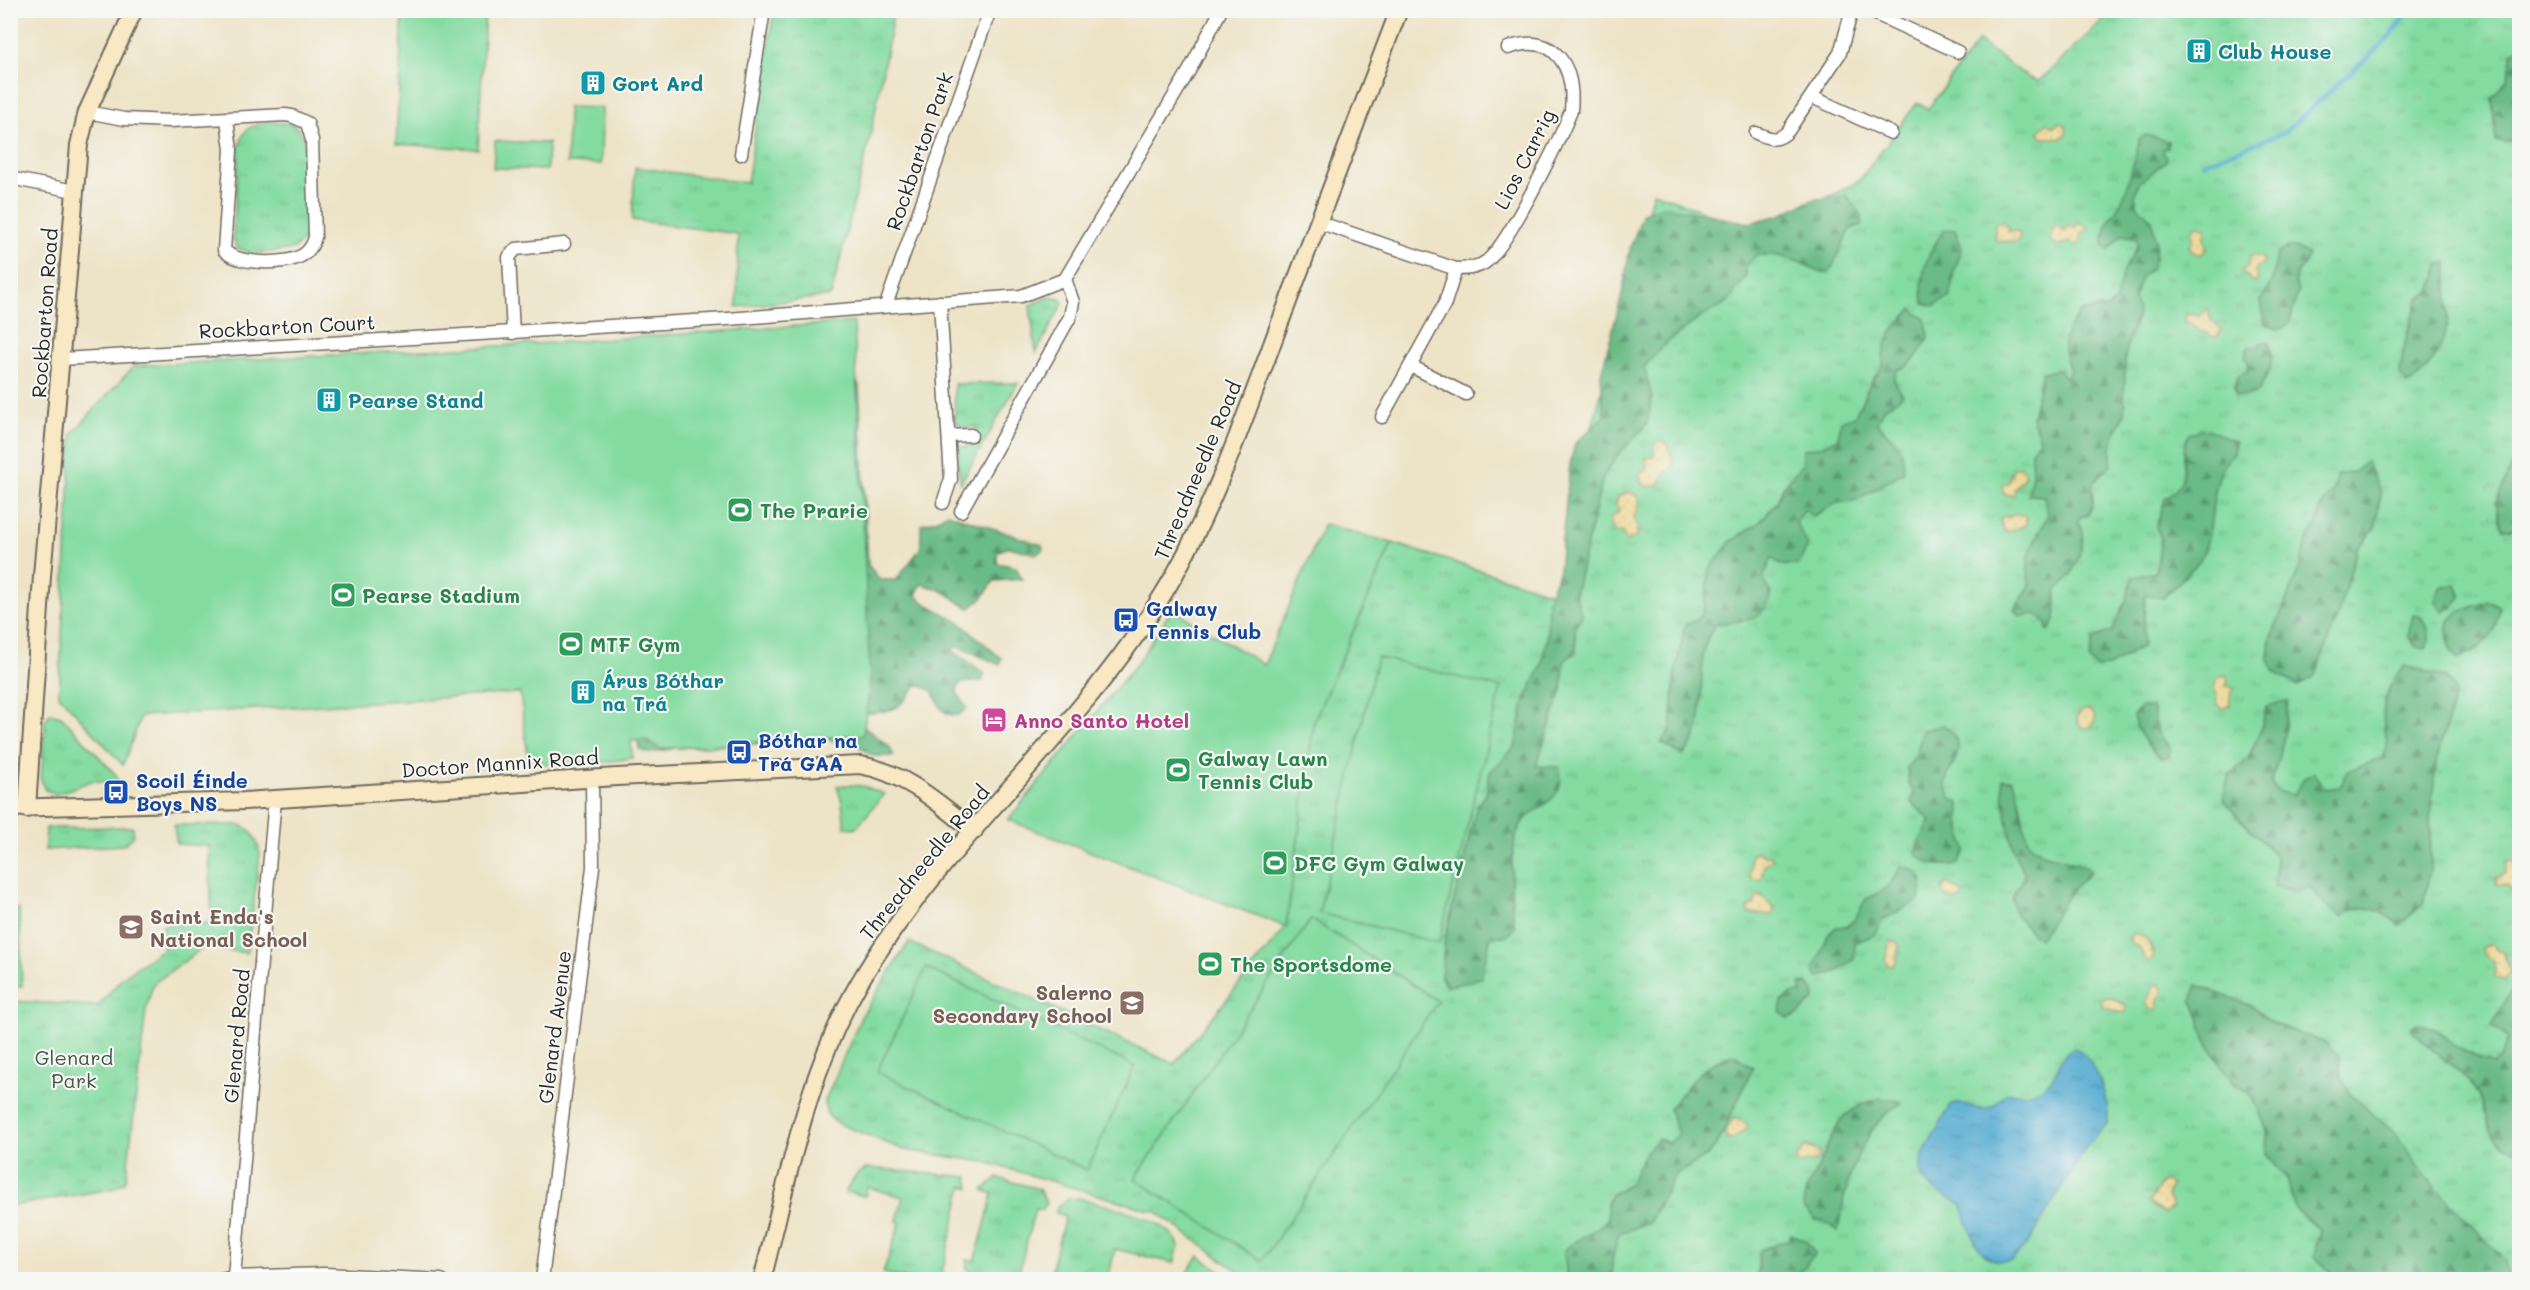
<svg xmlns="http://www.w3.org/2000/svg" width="2530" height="1290" font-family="Mali,sans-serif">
	<defs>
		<pattern id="grass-tufts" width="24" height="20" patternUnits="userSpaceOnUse" patternTransform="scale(1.5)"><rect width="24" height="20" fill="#83dba0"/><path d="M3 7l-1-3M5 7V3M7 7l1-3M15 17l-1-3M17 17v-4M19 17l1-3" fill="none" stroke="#71bc8a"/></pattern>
		<pattern id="forest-firs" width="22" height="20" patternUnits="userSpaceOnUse" patternTransform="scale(1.5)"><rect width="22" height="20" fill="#6abb86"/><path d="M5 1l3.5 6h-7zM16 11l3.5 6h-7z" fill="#57986e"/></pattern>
		<pattern id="sand-dots" width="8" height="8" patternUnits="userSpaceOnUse" patternTransform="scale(1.5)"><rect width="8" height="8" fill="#eeda9e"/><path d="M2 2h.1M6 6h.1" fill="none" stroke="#cb8" stroke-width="1.8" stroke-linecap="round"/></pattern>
		<pattern id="water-ripples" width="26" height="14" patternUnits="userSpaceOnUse" patternTransform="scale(1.5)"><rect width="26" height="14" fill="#55acd2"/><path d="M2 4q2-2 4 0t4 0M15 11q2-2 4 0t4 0" fill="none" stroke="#478cab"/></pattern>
	</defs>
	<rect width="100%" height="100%" fill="#f6f6f2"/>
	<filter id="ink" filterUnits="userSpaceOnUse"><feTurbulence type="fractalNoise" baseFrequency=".0167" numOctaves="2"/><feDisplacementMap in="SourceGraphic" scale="12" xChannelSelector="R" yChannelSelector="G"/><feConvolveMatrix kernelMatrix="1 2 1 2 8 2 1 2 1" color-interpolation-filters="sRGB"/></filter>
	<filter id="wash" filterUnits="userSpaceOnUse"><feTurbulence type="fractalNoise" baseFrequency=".008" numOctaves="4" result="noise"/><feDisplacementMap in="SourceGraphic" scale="24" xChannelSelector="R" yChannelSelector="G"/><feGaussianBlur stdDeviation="1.35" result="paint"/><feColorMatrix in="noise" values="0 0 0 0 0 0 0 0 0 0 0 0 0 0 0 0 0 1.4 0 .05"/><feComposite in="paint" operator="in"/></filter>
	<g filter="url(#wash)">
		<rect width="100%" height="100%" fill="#ede3c6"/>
		<g fill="url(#grass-tufts)" stroke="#578366" stroke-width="1.5">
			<polygon points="774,11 894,11 871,133 831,296 737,307 738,234 632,220 635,167 747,183"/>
			<polygon points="2113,11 2519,11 2519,1279 1249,1279 1156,1212 985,1162 904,1150 835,1122 828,1115 824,1103 861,1017 909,942 1174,1064 1286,927 1314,721 1392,543 1565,597 1590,436 1653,192 1760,233 1859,181 1917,103 1928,109 1978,41 2029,78 2039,81"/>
			<path d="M269 122 293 124 304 136 307 236 294 249 254 254 237 248 233 238 239 147C244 127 251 125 269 122Z"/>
			<polygon points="1048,297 1060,299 1063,303 1036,353 1030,305"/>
			<polygon points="1018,383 961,483 957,460 961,447 977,445 976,427 963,428 955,421 954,384"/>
			<polygon points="50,713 61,716 116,775 118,782 91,781 57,794 45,790 41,780 45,721"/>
			<polygon points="850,785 863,786 884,794 856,828 845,827 842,802 837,786"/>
			<path d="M174 825H240C253 829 258 842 260 854L247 953 204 947 153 984 146 1010 126 1181 111 1189 11 1206V1001L98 1006 123 977 164 948 163 925 212 923 209 846 177 844Z"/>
			<polygon points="133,827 134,836 123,845 45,850 46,828"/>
			<polygon points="868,1168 968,1177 970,1188 963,1186 941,1276 953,1279 907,1279 883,1273 900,1223 897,1221 903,1197 867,1187 865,1196 845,1192 857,1174"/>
			<polygon points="997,1178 1039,1189 1046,1203 1043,1210 1035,1209 1019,1272 1028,1274 1026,1279 989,1279 967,1269 967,1260 975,1261 993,1194 983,1190"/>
			<path d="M1079 1198C1106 1206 1170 1217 1179 1246L1174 1263 1115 1249 1108 1279H1049L1065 1216 1056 1213 1057 1207 1069 1199Z"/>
		</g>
		<g fill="url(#forest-firs)" stroke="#4a7358" stroke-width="1.5">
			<path d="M2519 47V131C2513 142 2508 143 2496 141L2492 98 2508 79 2513 52Z"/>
			<path d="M2146 135 2168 141V148L2163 149 2167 160 2139 183 2135 195 2137 205 2152 220 2156 241 2155 259 2151 268 2141 277 2134 299 2138 309 2137 320 2129 337 2125 359 2124 413 2111 445V465L2092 484 2093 504 2088 515 2081 517 2077 521 2083 530C2083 553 2074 576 2056 591 2055 604 2059 621 2048 631L2045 621 2036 614 2020 616 2014 610 2030 586C2022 554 2036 542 2048 514L2044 496 2028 495 2032 475 2031 451 2040 439 2032 418 2042 372 2059 370 2066 378 2070 369C2058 344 2065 331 2081 311L2108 308 2116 300 2123 271 2138 246 2137 238 2122 235 2108 250 2103 244 2107 224 2121 203 2127 188 2140 138Z"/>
			<path d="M1846 195 1859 212 1863 224 1849 230 1829 274C1799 265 1790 253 1756 255L1746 266V277L1728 302 1701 317 1666 343 1644 367 1652 397 1647 424 1617 456 1603 477 1575 594 1582 616 1575 627 1576 652 1564 661 1562 690 1536 766 1559 767C1569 805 1533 802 1519 828 1509 849 1510 904 1515 927L1507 936H1491L1481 978 1446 987 1441 977 1445 938 1477 805 1486 794 1490 772 1515 747 1525 700 1541 667 1547 638 1548 600 1559 570 1570 465 1575 444 1604 416 1601 374 1622 295 1630 249 1643 213 1663 206 1749 223 1780 215 1812 200Z"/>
			<path d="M1955 229 1962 249 1954 272 1950 297 1934 306 1923 303C1920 272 1926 256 1944 230Z"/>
			<polygon points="2287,247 2299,249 2308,254 2305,265 2298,271 2295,283 2298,292 2289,324 2279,330 2265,324 2261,301 2273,279 2277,254"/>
			<path d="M2447 262C2445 299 2456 325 2434 358 2426 370 2420 378 2407 384L2400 373C2403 347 2409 323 2419 298L2432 291 2439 265Z"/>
			<path d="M1912 309 1925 319 1929 336C1921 350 1913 368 1896 370L1894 380 1903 395 1883 409 1877 422C1892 442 1906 443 1903 472L1872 491 1853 501 1836 503 1813 516 1804 510 1796 523 1808 545 1798 565H1781L1772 558 1763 578 1772 594C1763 622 1743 622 1717 623 1686 656 1718 723 1683 755L1661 743 1671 729 1675 673 1685 625 1695 621 1704 610 1709 570 1730 542 1759 523 1777 502 1783 487 1802 465 1804 449 1823 446 1838 438 1841 421 1855 416 1871 382 1883 366C1881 342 1895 326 1912 309Z"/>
			<path d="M2262 342H2269C2277 363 2267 374 2258 392L2246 396 2236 395 2234 386 2238 375 2246 372 2249 364 2245 357 2248 347H2258Z"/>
			<path d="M854 375 859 386 868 565 880 580H896L921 548V524L936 520 948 513 1042 545 1043 550 1036 554 1009 547 997 552V563L1016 567 1022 579 994 581 981 600 970 608C961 605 957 600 949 595 941 589 930 586 921 584L916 595 923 602 959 622 1001 658 1000 665 958 646 952 650 984 673 983 681 960 683 956 691 967 708 959 715C940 716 940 704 932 690L918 685C912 689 911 693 906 699 893 714 879 712 861 714L863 726 889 746 894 756H873L854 743 826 740 676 748 649 753 639 749 638 739Z"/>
			<path d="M2200 430H2210L2235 442 2234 453C2204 484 2219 521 2201 558 2198 563 2169 593 2163 598L2145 594 2143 646 2108 667 2097 668 2089 660 2094 638 2112 631 2125 603 2133 577 2156 572 2161 538 2156 527 2165 499C2195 480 2176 460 2189 433Z"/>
			<polygon points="2519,456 2519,530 2502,528 2496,503 2513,462"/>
			<polygon points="2366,461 2381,493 2375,529 2357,549 2336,621 2314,677 2298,686 2274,672 2268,657 2270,640 2300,567 2306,543 2317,523 2319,509 2332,493 2337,475 2354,472"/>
			<polygon points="2456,585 2461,597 2452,607 2442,611 2435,600 2441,586"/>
			<path d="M2489 601 2499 607C2497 638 2484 646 2458 659 2445 647 2447 637 2449 620L2462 611Z"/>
			<path d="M2413 615 2421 617C2428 628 2432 637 2426 649L2416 647 2408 636Z"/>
			<path d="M2405 666 2445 677 2456 690 2436 763 2430 820 2431 866 2423 904 2399 925C2382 910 2362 900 2342 917L2325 905 2310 887 2298 891 2274 886 2276 857C2260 836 2239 822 2223 799L2229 775 2247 760 2261 731 2266 706 2288 701 2283 741 2271 783 2277 791 2294 795 2304 778 2314 773 2325 789 2340 787 2348 771 2383 758C2390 742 2386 742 2384 726 2381 701 2388 683 2405 666Z"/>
			<path d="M2141 707H2152L2159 735 2170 747 2169 757 2161 758C2149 749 2137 731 2133 716Z"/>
			<path d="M1944 725C1972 749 1951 759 1945 784L1951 798 1960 804 1959 821 1966 851 1958 864C1942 866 1927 866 1916 854L1918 843 1931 821 1911 801 1914 792 1909 785 1907 767 1915 758 1923 730Z"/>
			<path d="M2002 779H2012C2022 797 2021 819 2027 838 2032 858 2077 858 2091 871L2072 890 2039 939C2028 930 2006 911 2014 893 2017 886 2025 883 2024 873 2024 868 2018 863 2016 857 2009 832 2003 805 2002 779Z"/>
			<path d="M1902 866C1924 872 1927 879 1918 901L1882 920 1876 934 1855 943 1854 959 1838 971 1817 978 1814 970 1828 935 1836 927 1847 926 1854 920 1866 899 1887 888Z"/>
			<path d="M2519 973V1153C2514 1150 2508 1149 2503 1145 2484 1131 2486 1101 2471 1084 2453 1063 2428 1050 2410 1028L2417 1023 2437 1029 2454 1046 2493 1065 2502 1056 2507 1038 2492 1025C2502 1005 2512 995 2519 973Z"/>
			<polygon points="1807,983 1813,989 1815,999 1797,1015 1788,1019 1780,1011 1782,1002 1791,994 1802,993 1800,984"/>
			<polygon points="2197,985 2249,1005 2273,1023 2325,1043 2339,1056 2341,1078 2351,1095 2396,1134 2423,1174 2505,1260 2508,1279 2338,1279 2314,1256 2320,1230 2295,1209 2287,1179 2266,1154 2267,1130 2252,1095 2235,1084 2223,1069 2205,1038 2197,1010 2191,1000"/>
			<path d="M1733 1055 1753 1067 1719 1141 1707 1156 1675 1175 1649 1223 1619 1233 1612 1261V1274L1602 1279H1567L1564 1251C1577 1237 1595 1234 1608 1218L1607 1204 1611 1195 1630 1183 1645 1152 1658 1139 1669 1143 1678 1134 1669 1109C1688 1085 1702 1063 1733 1055Z"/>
			<path d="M1880 1098 1902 1102C1895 1108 1886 1113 1880 1120 1855 1149 1843 1194 1838 1231L1824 1221 1815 1220 1803 1206C1806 1183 1812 1182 1820 1163 1836 1127 1839 1110 1880 1098Z"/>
			<polygon points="1791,1234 1806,1241 1815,1253 1795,1279 1756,1279 1760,1250 1788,1240"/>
		</g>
		<g fill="url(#sand-dots)" stroke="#8c8264" stroke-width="1.5">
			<polygon points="2047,122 2054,127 2058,123 2066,125 2066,135 2059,138 2042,138 2039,132"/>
			<polygon points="2001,221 2009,227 2008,231 2018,231 2020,236 2017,242 1995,240 1995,223"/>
			<polygon points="2079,222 2089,228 2081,235 2078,246 2070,242 2056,245 2050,242 2053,226 2059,226 2064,232 2068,225 2074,228"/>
			<polygon points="2198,225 2207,229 2204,238 2207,249 2200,255 2192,252 2189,246 2193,240 2193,228"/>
			<polygon points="2251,255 2263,258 2263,263 2255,270 2258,280 2254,283 2241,271 2248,266"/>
			<polygon points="2208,309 2211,320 2222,330 2218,336 2213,337 2205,331 2200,332 2185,320 2186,313 2201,315"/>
			<polygon points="1659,441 1664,441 1673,458 1673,467 1664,474 1659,485 1647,487 1641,482 1639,475 1647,469 1646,457 1654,457 1654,445"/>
			<polygon points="2017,467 2022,467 2025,476 2017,486 2013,496 2003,493 2002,486 2009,481 2013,468"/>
			<polygon points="1628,492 1638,496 1640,505 1634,517 1638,528 1637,537 1626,541 1623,533 1613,531 1610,519 1619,511 1616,503 1618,496"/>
			<polygon points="2015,513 2026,516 2026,525 2010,531 2004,530 2000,519 2004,516 2011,517"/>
			<polygon points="2226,675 2228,680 2226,686 2234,688 2230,697 2230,705 2224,709 2218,705 2214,687 2218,677"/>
			<circle cx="2086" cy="719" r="9"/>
			<path d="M1756 851 1764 856 1771 855 1773 859 1764 865 1762 877 1758 880 1750 877C1750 870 1752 865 1751 855Z"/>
			<polygon points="2508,860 2519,864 2519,891 2513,891 2507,885 2496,884 2496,878 2505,873"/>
			<polygon points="1946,883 1962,892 1962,899 1954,901 1944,895 1942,889"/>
			<polygon points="1761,895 1775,909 1773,915 1748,913 1747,908 1754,905 1756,898"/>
			<path d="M2135 933C2146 935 2150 945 2154 955L2150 962 2145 960 2139 947 2130 943V937Z"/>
			<polygon points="1890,941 1897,942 1899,946 1896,962 1891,966 1887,965 1885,960"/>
			<polygon points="2491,943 2498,951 2503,952 2510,972 2504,980 2495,978 2495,962 2484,954 2482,948"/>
			<polygon points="2160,984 2163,993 2158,999 2158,1010 2149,1008 2146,1002 2154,986"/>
			<polygon points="2108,997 2125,1004 2126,1011 2122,1013 2103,1007 2101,1000"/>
			<polygon points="1734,1118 1746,1123 1748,1128 1733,1139 1727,1138 1725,1132"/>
			<polygon points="1806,1146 1819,1151 1819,1160 1798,1164 1796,1159"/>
			<polygon points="2165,1182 2171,1185 2167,1197 2173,1207 2165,1214 2148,1203 2161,1183"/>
		</g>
		<g fill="#83dba0" stroke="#578366" stroke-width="1.5">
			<polygon points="403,11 485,11 478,149 396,144"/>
			<polygon points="568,107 602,108 601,164 567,163"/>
			<polygon points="495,141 548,143 547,170 493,168"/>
			<polygon points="854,322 870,681 863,735 660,749 648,740 631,741 632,758 600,763 529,764 520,693 141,716 123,765 59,695 72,434 134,366 566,342"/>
			<polygon points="1324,524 1392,543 1314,721 1286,927 1008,820 1138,662 1172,609 1264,665"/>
			<polygon points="1377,657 1501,688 1439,943 1319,913"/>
			<polygon points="10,909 19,909 22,986 11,987"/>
			<polygon points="1311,919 1438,1001 1262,1261 1135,1179"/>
			<polygon points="926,968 1135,1066 1087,1170 877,1072"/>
			<polygon points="1199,1256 1232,1279 1182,1279"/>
		</g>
		<path fill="url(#water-ripples)" stroke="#406c7e" stroke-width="1.5" d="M2073 1048C2094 1051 2112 1106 2107 1124L2086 1147 2031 1239 2013 1260C1977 1269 1971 1231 1962 1206 1918 1179 1907 1178 1937 1129 1942 1121 1945 1112 1951 1105 1977 1098 1980 1126 2006 1093 2014 1092 2021 1095 2029 1093 2064 1084 2052 1059 2073 1048Z"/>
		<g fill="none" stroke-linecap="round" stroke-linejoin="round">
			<polyline stroke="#55acd2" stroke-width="4.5" points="2203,163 2285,132 2390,37 2409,10"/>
		</g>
	</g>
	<g filter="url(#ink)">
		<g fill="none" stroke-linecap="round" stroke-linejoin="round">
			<g stroke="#6f6b61" stroke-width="15">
				<g id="street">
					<polyline points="1867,10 1958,52"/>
					<polyline points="1812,97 1891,133"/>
					<path d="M87 112 124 119 170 121 285 115 292 116 307 123 312 140 315 237C313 245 309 252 301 256 285 265 237 265 224 250L231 150 227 119"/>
					<path d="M1756 133C1769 138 1777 143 1788 131L1840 53 1852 10"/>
					<polyline points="741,154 764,10"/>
					<polyline points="10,178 74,191"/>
					<path d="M1318 222 1456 269C1467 269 1479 268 1487 261 1509 243 1559 141 1571 111 1575 69 1557 31 1508 48"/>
					<polyline points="940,302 951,479 943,503"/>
					<polyline points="886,305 990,10"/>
					<polyline points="513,333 509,257 516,249 564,244"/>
					<polyline points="62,359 728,319 1021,296 1065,279 1189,71 1221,10"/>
					<polyline points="1411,366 1466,394"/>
					<polyline points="1382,417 1445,303 1456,269"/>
					<polyline points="949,436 971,435"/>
					<polyline points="961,511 1070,317 1073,302 1065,279"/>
					<polyline points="234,1277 275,798"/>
					<polyline points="220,1280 234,1277 325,1274 441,1280"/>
					<polyline points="542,1280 593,867 592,778"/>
				</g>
			</g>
			<g stroke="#6f6b61" stroke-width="20">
				<g id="secondary">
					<path d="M10 808 245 801 617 777 860 765C904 772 940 804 974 831"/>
					<polyline points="27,809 42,576 79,145 87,112 134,10"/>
					<path d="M762 1280C788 1180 806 1075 858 985 945 835 1089 726 1175 574 1218 496 1247 411 1278 328 1318 222 1358 116 1399 10"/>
				</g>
			</g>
			<use href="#street" stroke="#fff" stroke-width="12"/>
			<use href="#secondary" stroke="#f8e8c3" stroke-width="16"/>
		</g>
	</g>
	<defs>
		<g id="building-square" transform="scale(1.35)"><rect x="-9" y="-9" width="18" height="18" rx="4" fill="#0f9aa8" stroke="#f6f6f2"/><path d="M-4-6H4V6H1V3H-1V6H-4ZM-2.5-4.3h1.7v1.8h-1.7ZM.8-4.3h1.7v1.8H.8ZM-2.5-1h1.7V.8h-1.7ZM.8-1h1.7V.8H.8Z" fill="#fff"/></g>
		<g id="stadium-square" transform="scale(1.35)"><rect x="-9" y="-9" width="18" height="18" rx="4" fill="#2e9e5b" stroke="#f6f6f2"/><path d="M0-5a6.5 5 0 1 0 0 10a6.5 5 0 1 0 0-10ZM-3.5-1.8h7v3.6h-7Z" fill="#fff"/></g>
		<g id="bus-square" transform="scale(1.35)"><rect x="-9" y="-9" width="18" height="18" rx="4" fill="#1a4fb4" stroke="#f6f6f2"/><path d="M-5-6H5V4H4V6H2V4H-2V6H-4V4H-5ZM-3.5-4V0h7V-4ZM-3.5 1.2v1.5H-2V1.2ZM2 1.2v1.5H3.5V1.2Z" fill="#fff"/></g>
		<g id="hotel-square" transform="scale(1.35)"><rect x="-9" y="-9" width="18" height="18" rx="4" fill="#d1479c" stroke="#f6f6f2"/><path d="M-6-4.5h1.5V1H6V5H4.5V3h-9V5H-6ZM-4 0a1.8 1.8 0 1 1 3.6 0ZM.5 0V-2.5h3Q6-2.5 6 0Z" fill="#fff"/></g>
		<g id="school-square" transform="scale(1.35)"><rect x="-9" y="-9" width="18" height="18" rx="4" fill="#8d6e63" stroke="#f6f6f2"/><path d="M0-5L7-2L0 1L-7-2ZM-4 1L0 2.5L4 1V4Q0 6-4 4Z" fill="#fff"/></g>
	</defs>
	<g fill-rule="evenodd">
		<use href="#building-square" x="2199" y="51"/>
		<use href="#building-square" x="593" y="83"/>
		<use href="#building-square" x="329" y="400"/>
		<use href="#stadium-square" x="740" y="510"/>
		<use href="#stadium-square" x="343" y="595"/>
		<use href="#bus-square" x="1126" y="620"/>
		<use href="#stadium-square" x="571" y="644"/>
		<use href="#building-square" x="583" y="692"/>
		<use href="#hotel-square" x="994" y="720"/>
		<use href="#bus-square" x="739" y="752"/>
		<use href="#stadium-square" x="1178" y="770"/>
		<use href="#bus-square" x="116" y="792"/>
		<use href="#stadium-square" x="1275" y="863"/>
		<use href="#school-square" x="131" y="927"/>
		<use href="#stadium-square" x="1210" y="964"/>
		<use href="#school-square" x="1132" y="1003"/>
	</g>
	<g text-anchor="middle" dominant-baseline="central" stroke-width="4.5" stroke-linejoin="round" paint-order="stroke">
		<g font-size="20" font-weight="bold" fill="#0d838f" stroke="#f6f6f2" text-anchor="start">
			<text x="2218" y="51">Club House</text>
			<text x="612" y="83">Gort Ard</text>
			<text x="348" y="400">Pearse Stand</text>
			<text x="602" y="680">Árus Bóthar<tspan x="602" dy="23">na Trá</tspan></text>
		</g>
		<g font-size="20" fill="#2b2b2b" stroke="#f6f6f2">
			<text transform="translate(919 151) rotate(-71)">Rockbarton Park</text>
			<text transform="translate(1524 159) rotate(-63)">Lios Carrig</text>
			<text transform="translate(44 313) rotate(-86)">Rockbarton Road</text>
			<text transform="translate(287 326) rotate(-3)">Rockbarton Court</text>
			<text transform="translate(1197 470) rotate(-67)">Threadneedle Road</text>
			<text transform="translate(500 763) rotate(-4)">Doctor Mannix Road</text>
			<text transform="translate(924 862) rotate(-51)">Threadneedle Road</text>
			<text transform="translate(554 1027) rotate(-83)">Glenard Avenue</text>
			<text transform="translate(236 1036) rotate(-85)">Glenard Road</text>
		</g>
		<g font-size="20" font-weight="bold" fill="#27864d" stroke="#f6f6f2" text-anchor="start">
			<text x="760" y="510">The Prarie</text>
			<text x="362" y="595">Pearse Stadium</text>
			<text x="590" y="644">MTF Gym</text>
			<text x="1198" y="758">Galway Lawn<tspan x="1198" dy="23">Tennis Club</tspan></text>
			<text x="1294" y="863">DFC Gym Galway</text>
			<text x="1230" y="964">The Sportsdome</text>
		</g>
		<g font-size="20" font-weight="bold" fill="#164399" stroke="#f6f6f2" text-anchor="start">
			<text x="1146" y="608">Galway<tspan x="1146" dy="23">Tennis Club</tspan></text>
			<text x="758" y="740">Bóthar na<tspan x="758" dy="23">Trá GAA</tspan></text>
			<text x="136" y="780">Scoil Éinde<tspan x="136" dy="23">Boys NS</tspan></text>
		</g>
		<g font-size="20" font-weight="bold" fill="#b23c85" stroke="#f6f6f2" text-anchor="start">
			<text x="1014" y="720">Anno Santo Hotel</text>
		</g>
		<g font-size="20" font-weight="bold" fill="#785e54" stroke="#f6f6f2" text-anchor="start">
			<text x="150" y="916">Saint Enda's<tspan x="150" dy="23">National School</tspan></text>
			<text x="1112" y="992" text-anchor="end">Salerno<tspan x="1112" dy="23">Secondary School</tspan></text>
		</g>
		<g font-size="20" fill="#415748" stroke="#f6f6f2">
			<text x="74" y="1057">Glenard<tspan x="74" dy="23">Park</tspan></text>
		</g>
	</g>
	<rect width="2530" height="1290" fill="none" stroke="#f6f6f2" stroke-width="36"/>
</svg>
